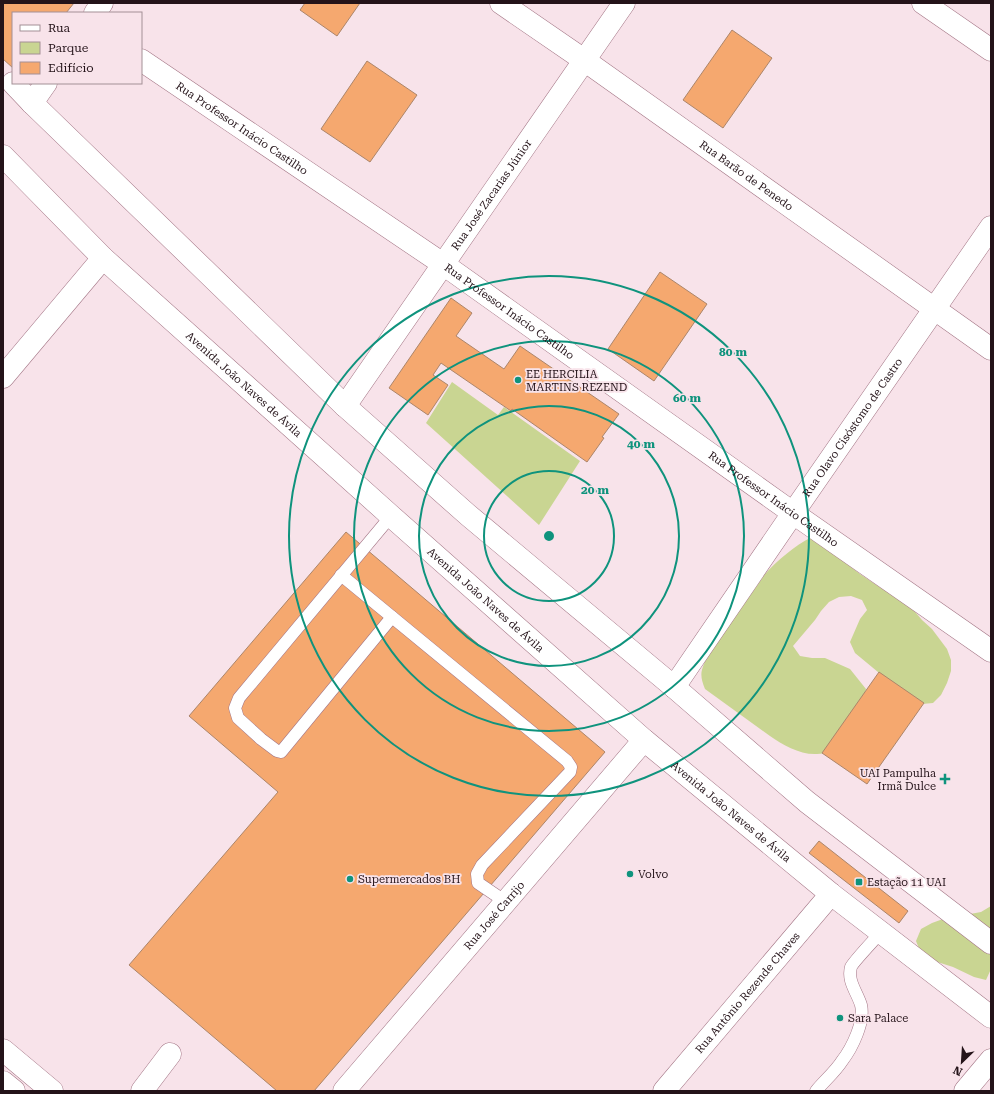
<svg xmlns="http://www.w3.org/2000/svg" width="994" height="1094" font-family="'Roboto Serif',serif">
	<rect width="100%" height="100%" fill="#f8e3ea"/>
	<g fill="#c9d592">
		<polygon points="452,382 498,415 504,407 580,461 539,525 426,423"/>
		<path d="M812 537 833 549 851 567 860 574 881 588 905 600 922 620 932 629 947 649 951 660V671L947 683 941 695 933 703 922 704 884 677 855 653 850 642 860 619 867 610 862 600 851 596 839 597 829 602 821 611 815 620 793 646 800 656 812 658H825L850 669 866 689 863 701 830 752C826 753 821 754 817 754 800 755 783 745 770 736L705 689C699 674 701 671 707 657L765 574C778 560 794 546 812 537Z"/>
		<polygon points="991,906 991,969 986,980 974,977 953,967 928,959 920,951 916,941 921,929 932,923 943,919 981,912"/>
	</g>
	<g fill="#f5a86f" stroke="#ac856a">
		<polygon points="3,3 74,3 66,13 13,13 13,68 3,59"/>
		<polygon points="305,3 360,3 337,36 300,10"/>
		<polygon points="732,30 772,58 723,128 683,100"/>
		<polygon points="367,61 417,95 370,162 321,129"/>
		<polygon points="660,272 707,304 654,381 608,349"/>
		<polygon points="451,298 472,313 456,336 504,369 520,346 619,414 602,437 604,438 587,462 512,409 511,411 441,363 433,375 448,385 428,415 389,388"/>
		<polygon points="346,532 605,752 314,1091 277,1091 129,965 278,792 189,716"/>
		<polygon points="879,672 924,703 867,784 822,753"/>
		<polygon points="819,841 908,911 899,923 809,853"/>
	</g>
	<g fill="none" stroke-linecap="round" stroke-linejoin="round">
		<g stroke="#a37585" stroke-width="13">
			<g id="service">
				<polyline points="391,516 239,698 235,708 238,718 261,739 277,751 281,752 392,617"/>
				<polyline points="341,575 567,761 571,767 570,772 482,865 477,874 478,883 506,902"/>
				<path d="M816 1091C824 1081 835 1072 842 1061 852 1048 865 1022 861 1005 857 992 847 981 851 967 853 962 876 938 881 932"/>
			</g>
		</g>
		<g stroke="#a37585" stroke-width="23">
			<g id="minor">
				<path id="s1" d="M501 3 584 60 991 349"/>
				<polyline points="923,3 991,50"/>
				<polyline points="95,13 102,3"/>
				<path id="s2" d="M141 60 443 264 793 513 991 651"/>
				<polyline points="32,103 46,83"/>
				<polyline points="3,377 103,258"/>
				<path id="s3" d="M345 406 624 3"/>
				<path id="s4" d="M674 687 793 513 991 227"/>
				<polyline points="142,1091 170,1054"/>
				<path id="s5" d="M344 1091 644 740"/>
				<path id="s6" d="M664 1091 831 894"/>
				<polyline points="965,1091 991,1060"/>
			</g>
		</g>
		<g stroke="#a37585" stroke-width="23">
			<g id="secondary">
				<polyline points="3,1050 52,1091"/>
				<polyline points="3,1082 14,1091"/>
			</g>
		</g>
		<g stroke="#a37585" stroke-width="23">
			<g id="primary">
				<polyline points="13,83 32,103 345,406 468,515 674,687 807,802 991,943"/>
				<path id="s7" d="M3 156 103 258 391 516 644 740 831 894 991 1017"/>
			</g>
		</g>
		<use href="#service" stroke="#fff" stroke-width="12"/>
		<use href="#minor" stroke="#fff" stroke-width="22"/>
		<use href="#secondary" stroke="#fff" stroke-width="22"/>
		<use href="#primary" stroke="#fff" stroke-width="22"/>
	</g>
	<g fill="none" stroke="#0f937d" stroke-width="2">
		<circle cx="549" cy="536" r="65"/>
		<circle cx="549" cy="536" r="130"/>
		<circle cx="549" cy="536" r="195"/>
		<circle cx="549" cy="536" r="260"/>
	</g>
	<g fill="#0f937d" stroke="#f8e3ea" stroke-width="1.5">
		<circle cx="518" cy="380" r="4"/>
		<path d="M943 773h4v4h4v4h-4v4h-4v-4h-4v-4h4z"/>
		<circle cx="630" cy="874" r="4"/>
		<circle cx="350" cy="879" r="4"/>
		<rect x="855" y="878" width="8" height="8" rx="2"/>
		<circle cx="840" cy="1018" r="4"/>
	</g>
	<g text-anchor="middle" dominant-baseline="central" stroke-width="3.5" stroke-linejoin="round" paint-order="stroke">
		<g font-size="11" fill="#241319" stroke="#f8e3ea">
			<text stroke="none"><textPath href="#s2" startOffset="122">Rua Professor Inácio Castilho</textPath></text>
			<text stroke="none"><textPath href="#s1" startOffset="300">Rua Barão de Penedo</textPath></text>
			<text stroke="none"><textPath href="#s3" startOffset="257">Rua José Zacarias Júnior</textPath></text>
			<text stroke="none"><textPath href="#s2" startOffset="446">Rua Professor Inácio Castilho</textPath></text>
			<text stroke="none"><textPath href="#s7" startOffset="332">Avenida João Naves de Ávila</textPath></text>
			<text stroke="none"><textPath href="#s4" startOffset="315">Rua Olavo Cisóstomo de Castro</textPath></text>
			<text stroke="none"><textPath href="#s2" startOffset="770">Rua Professor Inácio Castilho</textPath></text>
			<text stroke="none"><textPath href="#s7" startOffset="656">Avenida João Naves de Ávila</textPath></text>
			<text stroke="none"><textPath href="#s7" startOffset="980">Avenida João Naves de Ávila</textPath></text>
			<text stroke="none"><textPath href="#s5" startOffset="231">Rua José Carrijo</textPath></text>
			<text stroke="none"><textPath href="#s6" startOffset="129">Rua Antônio Rezende Chaves</textPath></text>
		</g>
		<g font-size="11" fill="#241319" stroke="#f8e3ea" text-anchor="start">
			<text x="526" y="374">EE HERCILIA<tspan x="526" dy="13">MARTINS REZEND</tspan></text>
			<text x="936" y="773" text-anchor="end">UAI Pampulha<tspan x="936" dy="13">Irmã Dulce</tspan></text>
			<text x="638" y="874">Volvo</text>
			<text x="358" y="879">Supermercados BH</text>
			<text x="867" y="882">Estação 11 UAI</text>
			<text x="848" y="1018">Sara Palace</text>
		</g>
	</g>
	<circle cx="549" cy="536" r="6" fill="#0f937d" stroke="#f8e3ea" stroke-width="2"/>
	<g font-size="12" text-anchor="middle" font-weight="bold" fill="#0f937d" stroke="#f8e3ea" stroke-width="3.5" stroke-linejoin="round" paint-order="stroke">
		<text x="733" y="356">80 m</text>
		<text x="687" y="402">60 m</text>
		<text x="641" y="448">40 m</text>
		<text x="595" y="494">20 m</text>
	</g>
	<rect width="994" height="1094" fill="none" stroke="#241319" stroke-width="8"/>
	<rect x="12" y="12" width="130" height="72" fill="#f8e3ea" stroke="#a39096"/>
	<rect x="20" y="25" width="20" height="6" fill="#ffffff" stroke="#a39096"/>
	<text x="48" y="32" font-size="12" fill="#241319">Rua</text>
	<rect x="20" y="42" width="20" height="12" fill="#c9d592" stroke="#a39096"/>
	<text x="48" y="52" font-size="12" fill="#241319">Parque</text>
	<rect x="20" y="62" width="20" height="12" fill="#f5a86f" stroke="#a39096"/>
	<text x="48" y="72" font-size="12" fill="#241319">Edifício</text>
	<g transform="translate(962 1062) rotate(205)" stroke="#f8e3ea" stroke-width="3" paint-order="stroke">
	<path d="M0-3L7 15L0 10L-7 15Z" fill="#241319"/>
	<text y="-6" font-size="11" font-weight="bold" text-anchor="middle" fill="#241319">N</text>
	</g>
</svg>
